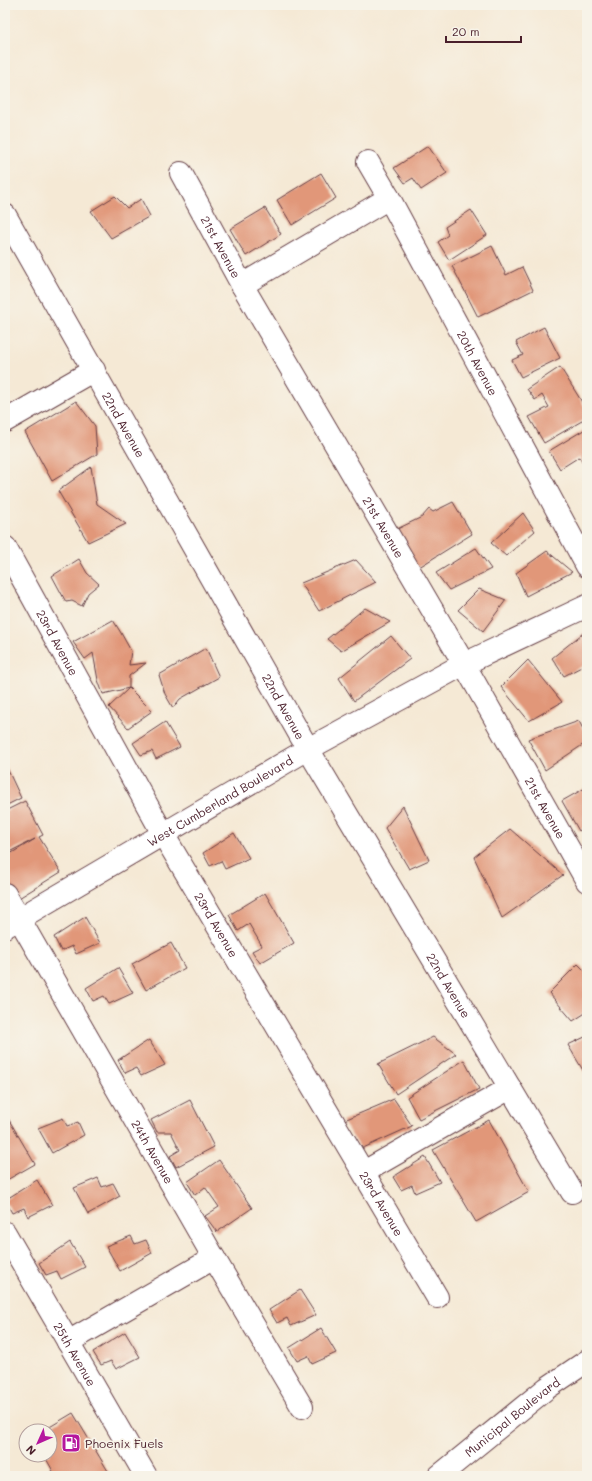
<svg xmlns="http://www.w3.org/2000/svg" width="592" height="1481" font-family="Mali,sans-serif">
	<rect width="100%" height="100%" fill="#f7f3e8"/>
	<filter id="ink" filterUnits="userSpaceOnUse"><feTurbulence type="fractalNoise" baseFrequency=".025" numOctaves="2"/><feDisplacementMap in="SourceGraphic" scale="8" xChannelSelector="R" yChannelSelector="G"/><feConvolveMatrix kernelMatrix="1 2 1 2 8 2 1 2 1" color-interpolation-filters="sRGB"/></filter>
	<filter id="wash" filterUnits="userSpaceOnUse"><feTurbulence type="fractalNoise" baseFrequency=".012" numOctaves="4" result="noise"/><feDisplacementMap in="SourceGraphic" scale="16" xChannelSelector="R" yChannelSelector="G"/><feGaussianBlur stdDeviation="0.9" result="paint"/><feColorMatrix in="noise" values="0 0 0 0 0 0 0 0 0 0 0 0 0 0 0 0 0 1.4 0 .05"/><feComposite in="paint" operator="in"/></filter>
	<g filter="url(#wash)">
		<rect width="100%" height="100%" fill="#f5e9d5"/>
		<g id="blocks">
			<g fill="#e19779">
				<polygon points="428,146 447,173 421,190 413,178 405,183 394,168"/>
				<polygon points="321,173 336,198 292,225 277,200"/>
				<polygon points="115,196 127,208 141,199 150,216 111,238 91,211"/>
				<polygon points="265,208 281,234 246,256 230,229"/>
				<polygon points="471,210 487,235 449,260 438,242 448,235 445,227"/>
				<polygon points="492,246 506,275 522,267 533,290 478,317 452,266"/>
				<polygon points="544,327 560,358 521,377 512,360 523,355 516,342"/>
				<polygon points="560,367 587,410 587,418 544,443 529,417 549,407 542,395 535,400 527,389"/>
				<polygon points="76,401 95,426 97,454 52,481 25,432"/>
				<polygon points="587,428 587,470 579,457 560,469 549,451"/>
				<polygon points="91,467 97,504 126,524 88,542 58,491"/>
				<polygon points="453,502 472,534 416,569 393,531 422,517 429,509 433,512"/>
				<polygon points="523,513 535,531 506,556 491,543"/>
				<polygon points="476,548 491,569 449,590 436,573"/>
				<polygon points="547,551 572,572 526,596 516,573"/>
				<polygon points="79,559 87,573 99,584 88,593 82,606 72,601 66,602 52,576"/>
				<polygon points="356,560 376,582 319,611 301,583"/>
				<polygon points="479,589 506,600 483,631 458,610"/>
				<polygon points="365,608 390,622 341,651 327,639"/>
				<polygon points="113,620 121,633 131,651 129,665 146,663 129,676 129,688 103,694 98,680 93,653 85,659 73,642"/>
				<polygon points="587,630 587,664 564,676 552,658"/>
				<polygon points="391,636 410,659 354,701 339,678"/>
				<polygon points="206,648 219,677 180,699 173,708 165,694 159,675"/>
				<polygon points="528,660 562,702 529,721 501,687"/>
				<polygon points="129,688 152,711 128,728 109,707"/>
				<polygon points="579,721 587,737 587,742 545,770 528,739"/>
				<polygon points="165,722 180,747 156,759 152,751 141,755 133,743"/>
				<polygon points="5,764 21,798 5,806"/>
				<polygon points="587,787 587,826 579,831 562,801"/>
				<polygon points="25,801 43,835 39,837 61,872 14,901 5,888 5,857 35,839 5,854 5,811"/>
				<polygon points="403,806 429,860 409,869 385,828"/>
				<polygon points="510,829 563,875 502,918 474,857"/>
				<polygon points="234,833 249,858 225,869 221,861 210,866 203,853"/>
				<polygon points="265,893 294,943 260,963 252,951 262,946 249,924 238,931 229,915"/>
				<polygon points="85,917 100,943 76,954 72,946 61,951 54,937"/>
				<polygon points="171,943 185,968 146,990 132,964"/>
				<polygon points="578,964 587,973 587,1012 573,1021 549,993"/>
				<polygon points="118,968 133,993 109,1004 104,996 93,1001 86,988"/>
				<polygon points="587,1036 587,1077 568,1045"/>
				<polygon points="433,1037 456,1054 396,1094 378,1064"/>
				<polygon points="149,1040 165,1065 141,1076 136,1068 125,1073 118,1060"/>
				<polygon points="464,1060 479,1089 419,1119 407,1097"/>
				<polygon points="394,1099 412,1126 361,1149 342,1121"/>
				<polygon points="190,1100 214,1147 176,1167 170,1156 180,1150 171,1132 157,1132 151,1120"/>
				<polygon points="5,1115 6,1115 35,1164 5,1181"/>
				<polygon points="63,1118 67,1126 78,1122 84,1135 52,1153 38,1128"/>
				<polygon points="489,1120 529,1192 476,1222 433,1150"/>
				<polygon points="425,1157 440,1182 415,1193 412,1185 401,1190 393,1177"/>
				<polygon points="219,1160 252,1208 217,1232 205,1216 219,1207 205,1187 195,1195 187,1182"/>
				<polygon points="98,1178 102,1187 113,1183 120,1196 88,1214 74,1188"/>
				<polygon points="37,1180 52,1205 28,1217 24,1208 12,1213 5,1200"/>
				<polygon points="131,1236 135,1244 146,1240 152,1253 120,1271 106,1246"/>
				<polygon points="70,1242 85,1267 61,1279 57,1271 46,1275 39,1263"/>
				<polygon points="300,1290 316,1315 291,1326 287,1318 277,1323 269,1310"/>
				<polygon points="321,1328 336,1353 312,1364 308,1356 297,1361 289,1348"/>
				<polygon points="125,1332 140,1357 116,1369 111,1361 101,1365 93,1352"/>
				<polygon points="73,1413 111,1476 45,1476 53,1471 44,1455 50,1455 50,1431 43,1431"/>
			</g>
		</g>
	</g>
	<g filter="url(#ink)">
		<use href="#blocks" fill-opacity="0" stroke="#643d44" stroke-width="1"/>
		<g fill="none" stroke-linecap="round" stroke-linejoin="round">
			<g stroke="#643d44" stroke-width="24">
				<g id="street">
					<path id="s1" d="M368 162 389 198 587 566"/>
					<path id="s2" d="M181 173 242 285 464 664 587 881"/>
					<path id="s3" d="M5 215 308 749 572 1192"/>
					<polyline points="242,285 389,198"/>
					<polyline points="5,421 94,370"/>
					<path id="s4" d="M5 547 163 834 437 1297"/>
					<path id="s5" d="M5 894 214 1258 302 1407"/>
					<path id="s6" d="M5 927 308 749 464 664 587 606"/>
					<polyline points="364,1172 510,1088"/>
					<path id="s7" d="M5 1233 146 1476"/>
					<polyline points="68,1342 214,1258"/>
				</g>
			</g>
			<g stroke="#643d44" stroke-width="24">
				<g id="primary">
					<path id="s8" d="M439 1476 547 1388 587 1361"/>
				</g>
			</g>
			<use href="#street" stroke="#fff" stroke-width="22"/>
			<use href="#primary" stroke="#fff" stroke-width="22"/>
		</g>
	</g>
	<defs>
		<g id="fuel-square" transform="scale(1)"><rect x="-9" y="-9" width="18" height="18" rx="4" fill="#b5179e" stroke="#f7f3e8"/><path d="M-5.5-6h7V0h2V4h1.3V-2.5L3-4.5l.8-.8L6-3V5H2.5V1h-1V6h-7ZM-4.2-4.7v3.2H.2V-4.7Z" fill="#fff"/></g>
	</defs>
	<g fill-rule="evenodd">
		<use href="#fuel-square" x="71" y="1443"/>
	</g>
	<g text-anchor="middle" dominant-baseline="central" stroke-width="3.5" stroke-linejoin="round" paint-order="stroke">
		<g font-size="12" fill="#4a1f2b" stroke="#f7f3e8">
			<text stroke="none"><textPath href="#s2" startOffset="84">21st Avenue</textPath></text>
			<text stroke="none"><textPath href="#s1" startOffset="229">20th Avenue</textPath></text>
			<text stroke="none"><textPath href="#s3" startOffset="241">22nd Avenue</textPath></text>
			<text stroke="none"><textPath href="#s2" startOffset="408">21st Avenue</textPath></text>
			<text stroke="none"><textPath href="#s4" startOffset="109">23rd Avenue</textPath></text>
			<text stroke="none"><textPath href="#s3" startOffset="565">22nd Avenue</textPath></text>
			<text stroke="none"><textPath href="#s6" startOffset="249">West Cumberland Boulevard</textPath></text>
			<text stroke="none"><textPath href="#s2" startOffset="732">21st Avenue</textPath></text>
			<text stroke="none"><textPath href="#s4" startOffset="433">23rd Avenue</textPath></text>
			<text stroke="none"><textPath href="#s3" startOffset="889">22nd Avenue</textPath></text>
			<text stroke="none"><textPath href="#s5" startOffset="297">24th Avenue</textPath></text>
			<text stroke="none"><textPath href="#s4" startOffset="757">23rd Avenue</textPath></text>
			<text stroke="none"><textPath href="#s7" startOffset="140">25th Avenue</textPath></text>
			<text stroke="none"><textPath href="#s8" startOffset="94">Municipal Boulevard</textPath></text>
		</g>
		<g font-size="12" fill="#4a1f2b" stroke="#f7f3e8" text-anchor="start">
			<text x="85" y="1443">Phoenix Fuels</text>
		</g>
	</g>
	<rect width="592" height="1481" fill="none" stroke="#f7f3e8" stroke-width="20"/>
	<g transform="translate(38 1443) rotate(225)"><circle r="19" fill="#f7f3e8" stroke="#b29e9c"/>
	<path d="M0-3L7 15L0 10L-7 15Z" fill="#b5179e"/>
	<text y="-6" font-size="11" font-weight="bold" text-anchor="middle" fill="#4a1f2b">N</text>
	</g>
	<path d="M446 36v6h75v-6" fill="none" stroke="#4a1f2b" stroke-width="2"/>
	<text x="452" y="36" font-size="12" fill="#4a1f2b" stroke="#f7f3e8" stroke-width="3" paint-order="stroke">20 m</text>
</svg>
